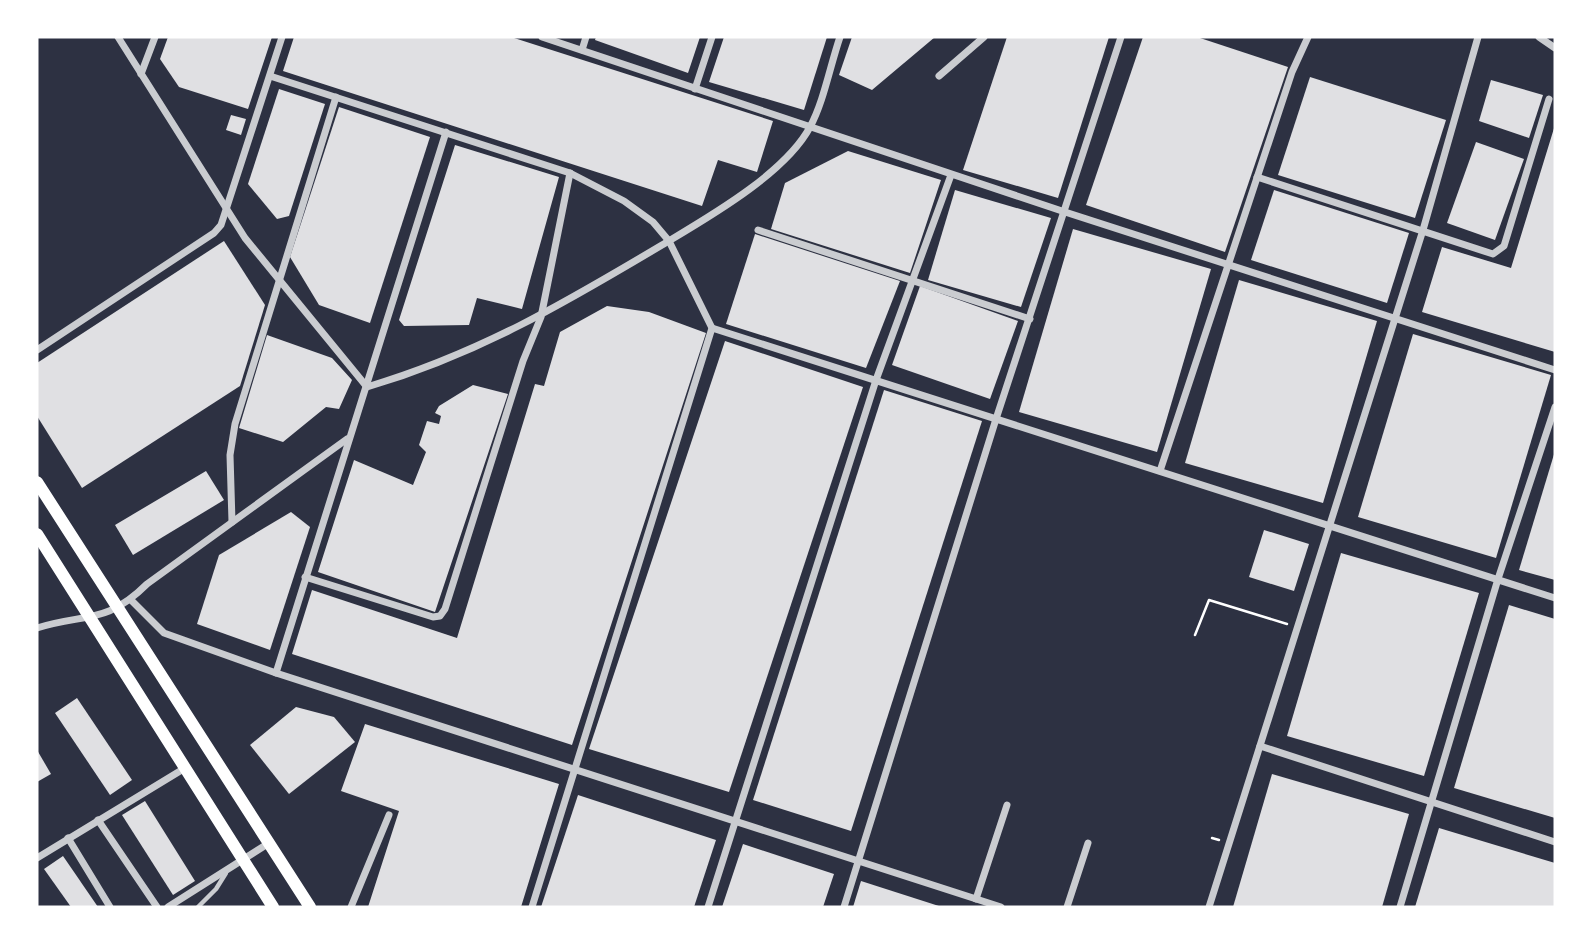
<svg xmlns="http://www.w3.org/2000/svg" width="1592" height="944" font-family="Overpass,sans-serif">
	<rect width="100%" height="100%" fill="#2d3142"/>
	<g fill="#e0e0e3">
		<polygon points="168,37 272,37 248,109 179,87 160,59"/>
		<polygon points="294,37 511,37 773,121 757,172 718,160 702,206 283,71"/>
		<polygon points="596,37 700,37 688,73 595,40"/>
		<polygon points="724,37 827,37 804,110 709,82"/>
		<polygon points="852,37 935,37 872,90 839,75"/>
		<polygon points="1007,37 1109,37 1058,198 963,170"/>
		<polygon points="1143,37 1197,37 1288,67 1225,252 1086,205"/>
		<polygon points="1310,77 1446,120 1415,218 1278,175"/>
		<polygon points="1491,80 1543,95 1529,138 1479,121"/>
		<polygon points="279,89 325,104 289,216 277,219 248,184"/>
		<polygon points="339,107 430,137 370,323 319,305 290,257"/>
		<polygon points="231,115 246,119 241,135 226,130"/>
		<polygon points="1555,125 1555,352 1422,312 1442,247 1511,268"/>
		<polygon points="1476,142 1524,159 1495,240 1447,223"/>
		<polygon points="455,145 559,177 522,309 477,298 469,325 404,326 399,320"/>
		<polygon points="848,151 941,180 910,273 771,229 785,183"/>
		<polygon points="955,190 1051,218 1021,307 928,280"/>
		<polygon points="1274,190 1409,233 1387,303 1251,260"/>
		<polygon points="1073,229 1211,269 1157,452 1019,412"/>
		<polygon points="755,234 900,281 866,368 726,324"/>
		<polygon points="224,241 265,305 240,386 82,488 37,416 37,363"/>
		<polygon points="1239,280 1377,321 1323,503 1185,463"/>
		<polygon points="920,286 1018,321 990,399 892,365"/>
		<polygon points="607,306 649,312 706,333 572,745 292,654 312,590 457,638 535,384 544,386 560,332"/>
		<polygon points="1413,334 1551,375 1496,558 1358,517"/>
		<polygon points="267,335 332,358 352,380 339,409 326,407 283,442 239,428"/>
		<polygon points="725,341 863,387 729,792 589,749"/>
		<polygon points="473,385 508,394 435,612 318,572 354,460 413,485 426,452 419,445 427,421 439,424 441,416 435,413 439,406"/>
		<polygon points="884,390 982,421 851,831 753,800"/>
		<polygon points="1555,451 1555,580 1519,570"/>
		<polygon points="206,471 224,500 133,555 115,525"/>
		<polygon points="291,512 310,527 270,650 197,624 219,555"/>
		<polygon points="1264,530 1309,544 1294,591 1249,577"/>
		<polygon points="1341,553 1479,593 1424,776 1287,736"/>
		<polygon points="1509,605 1555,619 1555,818 1454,788"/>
		<polygon points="77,698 132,780 110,795 55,713"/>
		<polygon points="296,707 334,717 355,742 289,794 250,745"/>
		<polygon points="365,724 559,784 521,907 368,907 399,811 341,791"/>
		<polygon points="37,750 51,774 37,782"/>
		<polygon points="1272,774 1409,814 1382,907 1233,907"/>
		<polygon points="578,795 716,840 694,907 541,907"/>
		<polygon points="145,801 195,881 173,895 122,815"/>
		<polygon points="1439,828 1555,863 1555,907 1415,907"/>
		<polygon points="743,844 834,874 823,907 722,907"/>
		<polygon points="63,856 98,907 71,907 44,869"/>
		<polygon points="861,881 942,907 853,907"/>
	</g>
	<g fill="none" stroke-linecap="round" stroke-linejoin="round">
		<g stroke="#fff" stroke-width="2.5">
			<polyline points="1195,635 1209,600 1287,624"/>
			<polyline points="1212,838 1219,840"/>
		</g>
		<polyline stroke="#caccd0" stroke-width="4.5" points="198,907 216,889 226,873"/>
		<g stroke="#caccd0" stroke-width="7">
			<path d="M118 37 245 238 367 387C478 354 563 304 662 245 707 218 785 174 810 127 824 101 830 66 840 37"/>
			<polyline points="542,37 1065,212 1555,370"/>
			<polyline points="1539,37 1555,48"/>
			<polyline points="582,50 586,37"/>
			<polyline points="141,74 155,37"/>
			<polyline points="270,76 570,173 624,201 653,222 669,241 712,328 532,907"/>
			<polyline points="939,76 984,37"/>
			<polyline points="695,89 712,37"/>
			<polyline points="1257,177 1493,254 1504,246 1549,99"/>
			<polyline points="758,230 1030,319"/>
			<polyline points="712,328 1555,598"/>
			<polyline points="37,350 214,233 221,225 282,37"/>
			<polyline points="1160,471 1292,72 1308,37"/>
			<polyline points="232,522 230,455 235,424 336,97"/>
			<polyline points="305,577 433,617 440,616 445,609 523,361 541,317 570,173"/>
			<polyline points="131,600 164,633 276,673 1001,907"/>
			<path d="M37 628C84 613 106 625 147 584L347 439"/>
			<polyline points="276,673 446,132"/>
			<polyline points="1260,746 1555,842"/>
			<polyline points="98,820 157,907"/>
			<polyline points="68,838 110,907"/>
			<polyline points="37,858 185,768"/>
			<polyline points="976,899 1007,805"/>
			<polyline points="168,907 269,843"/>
			<polyline points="351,907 389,815"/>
			<polyline points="708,907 876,380 951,175"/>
			<polyline points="844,907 996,419 1121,37"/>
			<polyline points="1067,907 1088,843"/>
			<polyline points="1209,907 1423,230 1478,37"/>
			<polyline points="1400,907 1498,579 1555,407"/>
		</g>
		<g stroke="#fff" stroke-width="12">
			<polyline points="37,482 310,907"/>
			<polyline points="37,534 273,907"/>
		</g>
	</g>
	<rect width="1592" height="944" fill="none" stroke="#ffffff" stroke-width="77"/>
</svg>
